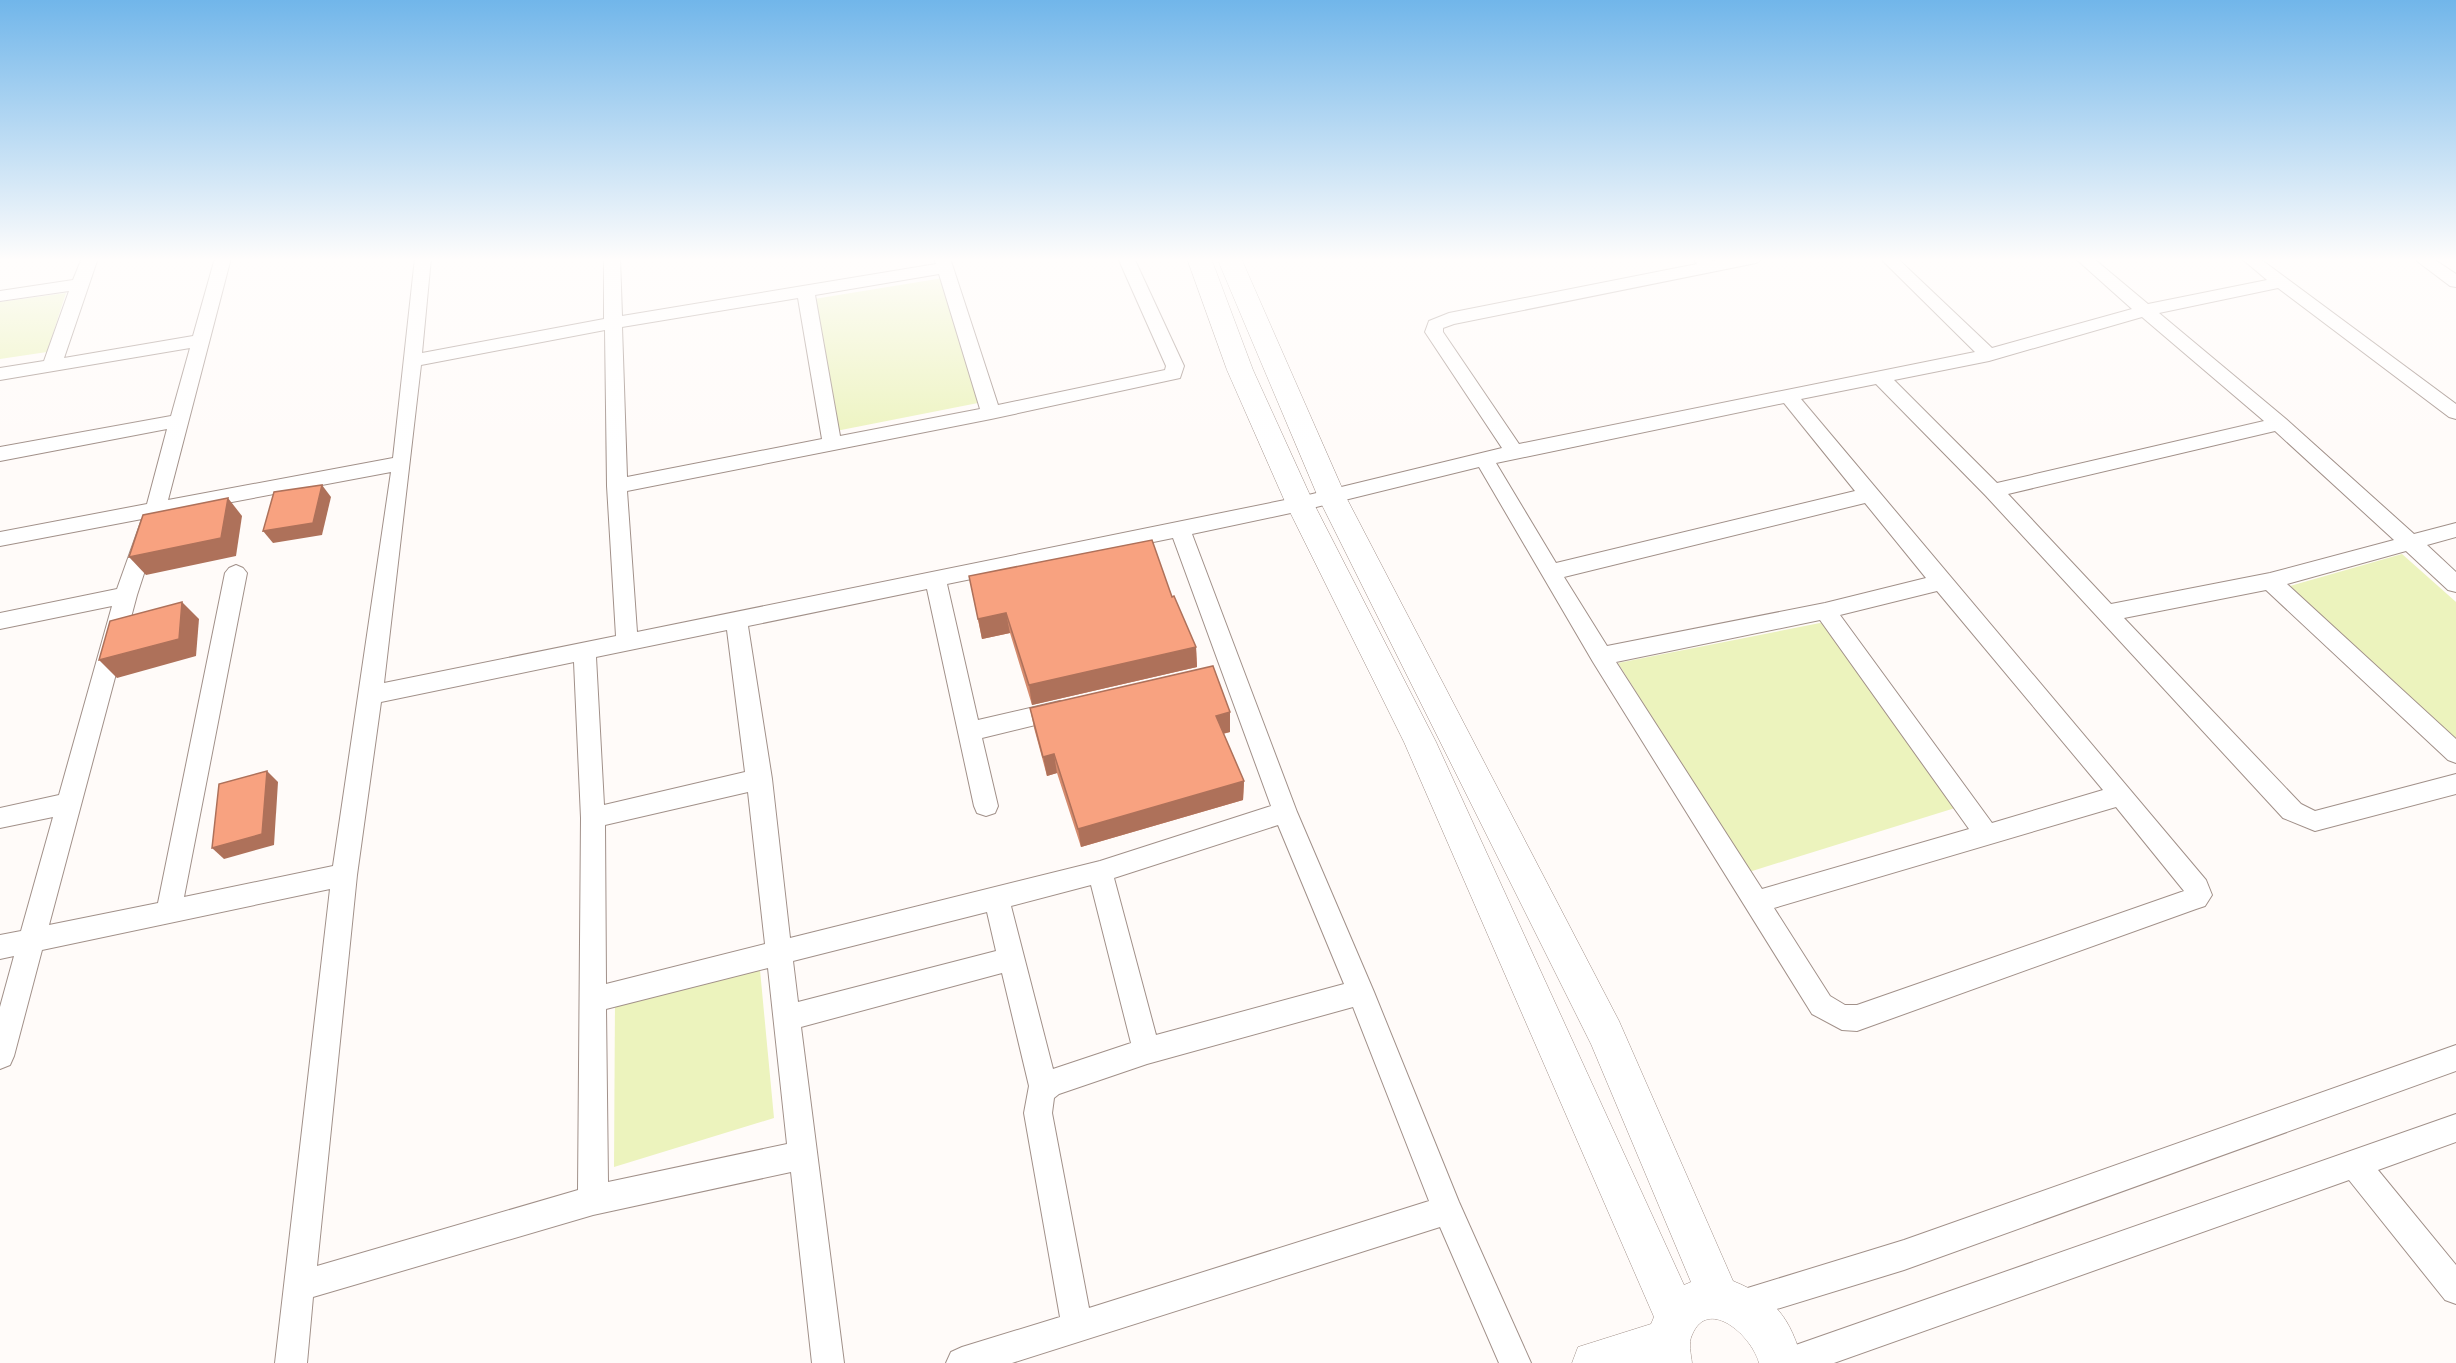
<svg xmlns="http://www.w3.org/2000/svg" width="2456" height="1363" font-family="'Alegreya Sans',sans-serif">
	<rect width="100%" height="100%" fill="#fffbf9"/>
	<g fill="#ecf3bd">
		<polygon points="943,278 978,403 836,431 814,299"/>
		<polygon points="66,293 47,352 0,359 0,302"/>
		<polygon points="2402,554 2456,602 2456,741 2290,586"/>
		<polygon points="1825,622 1955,808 1749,872 1618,663"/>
		<polygon points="760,970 774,1118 614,1167 615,1001"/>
	</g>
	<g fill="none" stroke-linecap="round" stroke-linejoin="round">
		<g stroke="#a19089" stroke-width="2">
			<g id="street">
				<path d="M82 258H98L64 358 193 336 215 258H231L168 500 393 458 415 258H431L422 353 604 319V258H620L622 316 936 264 934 258H950L998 405 1165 370 1166 366 1118 258H1134L1184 366 1180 378 991 419 627 491 637 632 1300 497 1502 448 1425 332 1429 321 1449 313 1697 264 1693 258H1710L1713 261 1731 258H1764L1756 263 1454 324 1443 328V332L1519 444 1975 352 1880 258H1897L1992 348 2132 309 2075 258H2093L2148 304 2267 280 2241 258H2259L2456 404V419L2449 417 2278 288 2159 313 2286 419 2414 534 2456 523V537L2427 545 2456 572V592L2448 590 2406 551 2287 584 2456 739V763L2448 760 2266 590 2124 618 2301 804 2315 811 2456 774V794L2315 831 2283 818 1986 496 1876 384 1801 399 2206 880 2212 895 2205 906 2196 909 1857 1031 1842 1030 1812 1014 1593 662 1479 467 1300 511 1192 534 1297 812 1374 992 1459 1202 1531 1363H1499L1440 1227 1012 1363H946L951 1352 962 1347 1060 1317 1024 1113 1029 1086 1002 973 801 1027 844 1363H812L791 1172 593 1215 313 1297 307 1363H275L330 889 42 950 14 1056 10 1065 0 1069V1007L14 956 0 959V935L21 931 53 817 0 828V808L59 795 112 606 0 629V613L117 589 142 519 0 546V532L147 504 167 429 0 461V447L171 416 190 348 0 380V368L44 361 69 291 0 301V291L73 280ZM939 274 980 409 840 436 815 295ZM798 298 822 439 627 477 622 327ZM2142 317 2264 421 1997 483 1894 380 1989 361ZM605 330 607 486 616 636 384 683 421 365ZM1784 403 1855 491 1556 563 1496 463ZM2275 431 2394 540 2270 573 2111 604 2008 494ZM391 472 333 866 184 897 247 573 243 568 236 565 229 568 225 573 158 903 49 925 137 595 163 515ZM1865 503 1926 578 1825 603 1607 646 1564 577ZM1173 538 1271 806 1100 861 790 938 772 779 748 626 927 589 974 806 977 813 986 816 995 813 998 806 982 738 1060 719 1068 716 1071 710 1068 704 1060 701 978 720 947 584ZM1937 591 2103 790 1992 823 1840 615ZM1820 620 1969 829 1762 889 1616 662ZM727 630 745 772 604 805 596 657ZM574 662 581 818 578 1190 317 1266 357 875 381 702ZM748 792 765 944 606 984 605 825ZM2116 807 2184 891 1857 1005H1845L1830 996 1774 908ZM1278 825 1344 984 1156 1035 1114 878ZM1091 885 1131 1043 1053 1069 1011 906ZM987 912 996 951 798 1002 793 961ZM768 968 787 1144 608 1182 606 1009ZM1353 1007 1429 1201 1089 1308 1052 1113 1054 1098 1059 1094 1147 1064Z"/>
				<polygon points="2413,258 2432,258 2456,274 2456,287 2450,286"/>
				<polygon points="2456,1045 2456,1071 1904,1270 1741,1320 1730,1316 1726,1305 1730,1294 1741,1290 1904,1240"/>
				<polygon points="2456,1114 2456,1142 2378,1170 2456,1265 2456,1304 2445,1300 2349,1180 1834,1363 1774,1363 1779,1352 1790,1347"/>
			</g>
		</g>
		<g stroke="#a19089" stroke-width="1">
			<path id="secondary" d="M1187 258H1211L1253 370 1314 504 1436 742 1684 1285 1691 1282 1591 1044 1318 497 1217 258H1241L1346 497 1619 1021 1733 1281C1777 1299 1790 1318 1803 1363H1759C1752 1336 1708 1296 1692 1335 1688 1343 1691 1354 1692 1363H1572L1578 1347 1651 1324 1654 1317 1404 742 1286 504 1227 370Z"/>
		</g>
		<use href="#street" fill="#fff" fill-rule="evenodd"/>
		<use href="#secondary" fill="#fff" fill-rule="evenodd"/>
	</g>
	<g fill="#d58b6e">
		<polygon points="969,576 1172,597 1196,647 1197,667 1032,705 1010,633 982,639"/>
		<polygon points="1030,708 1230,732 1223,734 1244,781 1243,800 1081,847 1057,773 1047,776 1034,728"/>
	</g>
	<g fill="#ae715a">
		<polygon points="322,485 331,497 322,535 273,543 263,531"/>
		<polygon points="228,498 242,516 236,556 146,575 129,557"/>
		<polygon points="182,602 199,619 196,656 117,678 99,660"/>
		<polygon points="1006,613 1010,633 982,639 978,619"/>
		<polygon points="1196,647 1197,667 1032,705 1029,685"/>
		<polygon points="1230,712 1230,732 1216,735 1216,716"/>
		<polygon points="1054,754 1057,773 1047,776 1043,757"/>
		<polygon points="267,771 278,782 274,845 224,859 212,848"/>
		<polygon points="1244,781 1243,800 1081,847 1078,829"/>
	</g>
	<g fill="#f8a280" stroke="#ae715a" stroke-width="1.5">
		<polygon points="322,485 313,523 263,531 274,492"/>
		<polygon points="228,498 221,538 129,557 143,515"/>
		<polygon points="1152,540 1172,597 1174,596 1196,647 1029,685 1006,613 978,619 969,576"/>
		<polygon points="182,602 179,639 99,660 110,621"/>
		<polygon points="1213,666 1230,712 1216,716 1244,781 1078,829 1054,754 1043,757 1030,708"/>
		<polygon points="267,771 262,834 212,848 219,784"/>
	</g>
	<linearGradient id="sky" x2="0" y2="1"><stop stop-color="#71b6ea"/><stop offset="0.58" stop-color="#fffdfc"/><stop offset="1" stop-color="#fffdfc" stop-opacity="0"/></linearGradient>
	<rect width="2456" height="448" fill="url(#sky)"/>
</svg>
